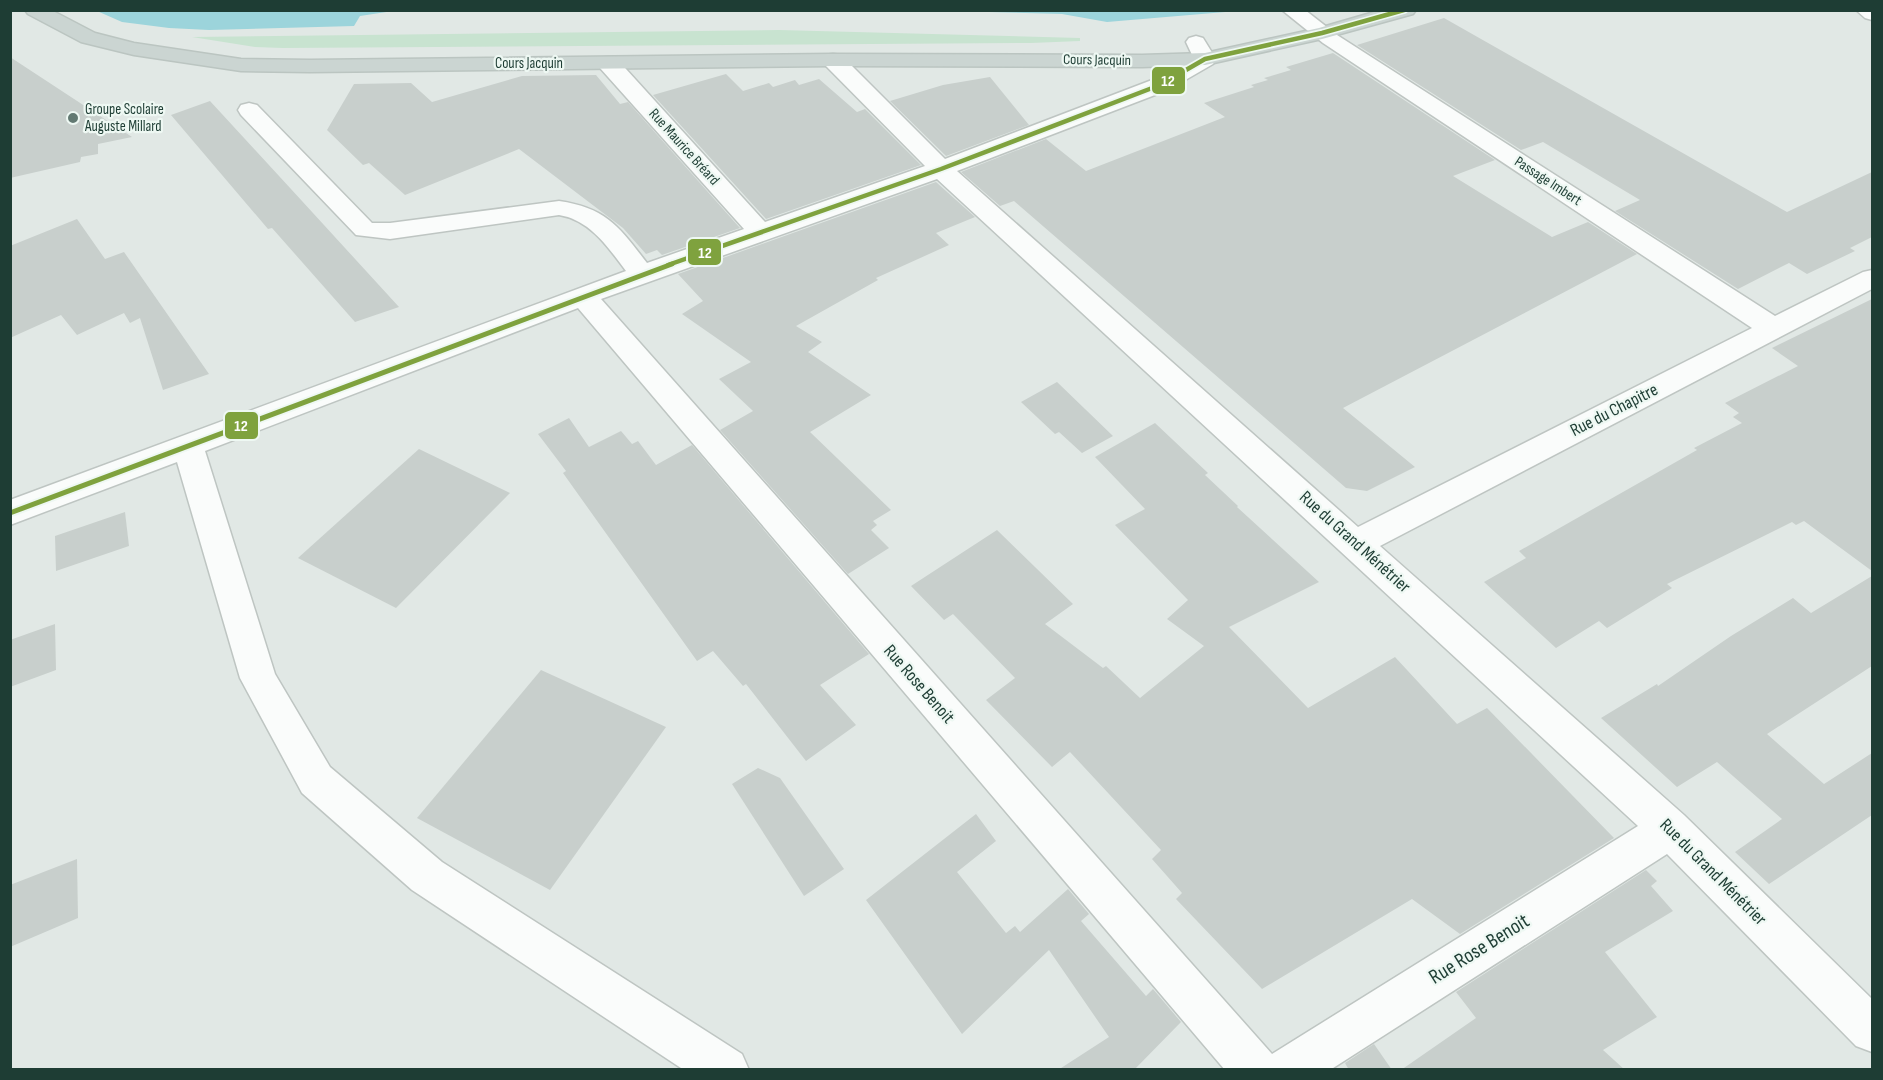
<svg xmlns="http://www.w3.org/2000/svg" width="1883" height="1080" font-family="'Sofia Sans Condensed',sans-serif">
	<rect width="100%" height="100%" fill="#e1e8e5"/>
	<polygon fill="#c8e3d0" points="779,30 1080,38 1080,41 1031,43 283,48 255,47 192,37"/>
	<g fill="#9cd4db">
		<polygon points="97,11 393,11 360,16 354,26 209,30 169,28 122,22"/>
		<polygon points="951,11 1237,11 1107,22 1062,14"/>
	</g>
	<g fill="#c8cfcc">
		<polygon points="1444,18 1787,212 1872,172 1872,237 1850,248 1855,251 1807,274 1789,263 1738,289 1615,211 1640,200 1543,142 1521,150 1357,45"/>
		<polygon points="1333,53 1495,160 1453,176 1552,237 1588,222 1637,254 1343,408 1415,467 1367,491 1346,488 1014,201 1000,206 961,172 1046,139 1086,171 1225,117 1204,103 1254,87 1251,85 1268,80 1264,78 1291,70 1286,67"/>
		<polygon points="10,57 132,137 98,144 98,154 81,157 80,162 10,178"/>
		<polygon points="726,74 743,91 769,83 773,87 795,80 799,85 819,79 857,112 865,109 921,165 766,219 653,95"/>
		<polygon points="596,75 620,104 628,102 740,228 662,255 657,250 646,254 623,228 519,149 405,195 369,163 363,165 327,130 354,84 411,83 432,102 522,76"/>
		<polygon points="990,77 1029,125 946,156 890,101 943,85"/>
		<polygon points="210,101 302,201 399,307 355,322 272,228 268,229 171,115"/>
		<polygon points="936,182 975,217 936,233 949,245 876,278 878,280 796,326 822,342 808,352 871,395 810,432 891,510 873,521 877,525 871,530 889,548 848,574 720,430 753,411 719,379 751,362 682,314 703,301 678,274"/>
		<polygon points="77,219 105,259 124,252 209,374 163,390 140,318 130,323 124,313 77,335 61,315 10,338 10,246"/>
		<polygon points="1872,299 1872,571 1804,521 1796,525 1792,522 1667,584 1672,588 1607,628 1599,621 1556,648 1484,582 1526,558 1519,551 1697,450 1694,448 1742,423 1733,417 1739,413 1725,403 1798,366 1772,348"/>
		<polygon points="1057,382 1113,436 1082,453 1059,432 1055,434 1021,402"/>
		<polygon points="569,418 589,447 621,431 632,444 638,441 656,465 692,445 869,654 820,685 856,725 806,761 746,684 743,686 713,651 697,661 563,473 566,471 538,434"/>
		<polygon points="1155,423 1208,473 1205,475 1238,506 1237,507 1319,582 1229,627 1308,708 1395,657 1457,724 1487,708 1614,838 1460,934 1412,899 1262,989 1176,899 1182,893 1152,859 1161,850 1070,752 1052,767 986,700 1015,678 953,614 944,620 911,586 997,530 1073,604 1045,624 1103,668 1106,666 1140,698 1204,646 1167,619 1188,600 1115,525 1145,509 1095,457"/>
		<polygon points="419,449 510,493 396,608 298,558"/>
		<polygon points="125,512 129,546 56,571 55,536"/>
		<polygon points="1872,576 1872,666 1767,734 1824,784 1872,753 1872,815 1769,884 1735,852 1782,819 1717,762 1677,787 1601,718 1657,684 1658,686 1731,636 1793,598 1811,613"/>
		<polygon points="55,624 56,670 10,687 10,640"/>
		<polygon points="541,670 666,727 550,890 417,818"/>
		<polygon points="758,768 780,778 844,869 804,896 732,784"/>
		<polygon points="976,814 996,841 957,872 1006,933 1015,926 1020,932 1068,889 1089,914 1081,921 1146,996 1153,989 1181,1022 1134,1070 1058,1070 1109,1037 1049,950 962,1034 866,900"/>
		<polygon points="77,859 78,918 10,947 10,885"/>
		<polygon points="1646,870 1657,881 1651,886 1673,911 1605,952 1657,1017 1603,1050 1625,1070 1401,1070 1476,1018 1456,992"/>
		<polygon points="1374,1044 1392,1070 1349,1070 1345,1063"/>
	</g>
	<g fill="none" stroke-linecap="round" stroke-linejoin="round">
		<g stroke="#bec5c2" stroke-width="3">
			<g id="minor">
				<path d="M1282 10H1305L1337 35 1775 316 1863 272 1872 270V289L1380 546 1684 815 1872 999V1052L1856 1046 1667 854 1330 1070H1225L578 308 205 451 275 674 330 767 442 862 742 1054 749 1070H684L412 890 302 793 240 678 177 462 10 525V500L626 271C608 247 590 220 559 215L390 239 356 235 241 115 238 110 241 105 249 103 257 105 372 223H390L559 201C607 208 619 227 647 263L744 229 600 68 597 63 600 58 608 57 616 58 765 222 925 166 825 65 822 60 825 55 833 54 841 55 945 159 1152 80 1193 57 1186 42 1189 38 1196 36 1203 38 1216 59 1213 64 1168 90 957 171 1358 527 1752 328 1323 43ZM937 179 1638 826 1272 1054 601 299Z"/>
				<polygon points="1856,10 1872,10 1872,20 1865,18"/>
			</g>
		</g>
		<g stroke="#bbc5c1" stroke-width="3">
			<polygon id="major" points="25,10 51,10 95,33 134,43 241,59 310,60 833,54 1142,55 1205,53 1319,28 1381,10 1416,10 1413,14 1322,39 1205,65 1142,67 833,66 310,72 241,71 134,55 81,42 28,14"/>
		</g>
		<use href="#minor" fill="#fafcfb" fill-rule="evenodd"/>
		<use href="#major" fill="#cbd5d2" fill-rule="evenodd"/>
		<g stroke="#eef8f3" stroke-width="8">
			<polyline id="bus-1-far1" points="668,265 941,169 1160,85 1205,59 1322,33 1404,10"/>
		</g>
		<g stroke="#eef8f3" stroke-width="9">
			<polyline id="bus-1" points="10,513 672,264"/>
		</g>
		<use href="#bus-1-far1" stroke="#7fa23e" stroke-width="4.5"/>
		<use href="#bus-1" stroke="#7fa23e" stroke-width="5"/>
	</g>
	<circle fill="#627972" stroke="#eef8f3" stroke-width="2" cx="73" cy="118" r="6"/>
	<g text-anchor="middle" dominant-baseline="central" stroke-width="4.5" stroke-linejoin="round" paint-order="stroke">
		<g font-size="15" fill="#1e3d34" stroke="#eef8f3">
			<text transform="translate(1097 60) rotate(1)">Cours Jacquin</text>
			<text x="529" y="63">Cours Jacquin</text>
			<text transform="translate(684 147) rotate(48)">Rue Maurice Bréard</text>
			<text transform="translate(1548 181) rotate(33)">Passage Imbert</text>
		</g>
		<g font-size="15" fill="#1e3d34" stroke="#eef8f3" text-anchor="start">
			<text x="85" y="109">Groupe Scolaire<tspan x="85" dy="17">Auguste Millard</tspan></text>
		</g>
		<g font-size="18" fill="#1e3d34" stroke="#eef8f3">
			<text transform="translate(1614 410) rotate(-27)">Rue du Chapitre</text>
			<text transform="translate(1355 542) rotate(42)">Rue du Grand Ménétrier</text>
			<text transform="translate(919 684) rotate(49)">Rue Rose Benoit</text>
			<text transform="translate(1713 872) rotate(45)">Rue du Grand Ménétrier</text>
		</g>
		<g font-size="21" fill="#1e3d34" stroke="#eef8f3">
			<text transform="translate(1479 949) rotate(-32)">Rue Rose Benoit</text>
		</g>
	</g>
	<g stroke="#eef8f3" stroke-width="2">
		<rect x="1151" y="66" width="35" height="29" rx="6" fill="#7fa23e"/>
		<rect x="687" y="238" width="35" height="28" rx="6" fill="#7fa23e"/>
		<rect x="224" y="411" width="35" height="29" rx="6" fill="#7fa23e"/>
	</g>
	<g font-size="16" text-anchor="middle" font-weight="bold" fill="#fff">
		<text x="1168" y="86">12</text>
		<text x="705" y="258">12</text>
		<text x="241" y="431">12</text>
	</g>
	<rect width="1883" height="1080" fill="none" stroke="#1e3d34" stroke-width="24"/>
</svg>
